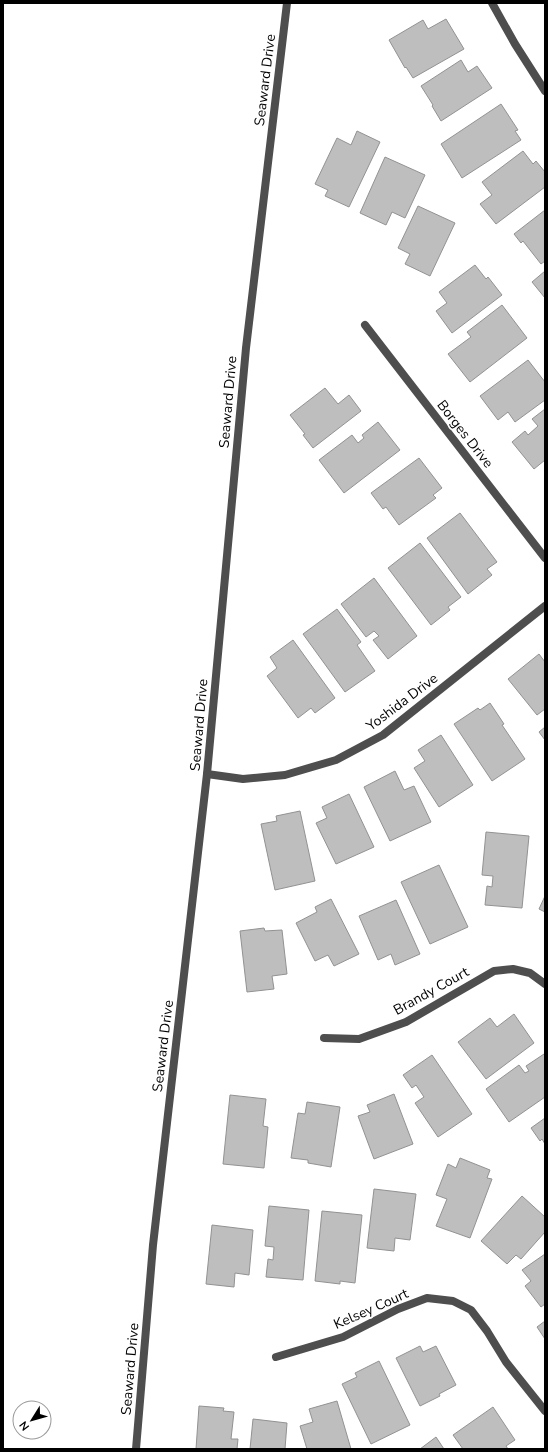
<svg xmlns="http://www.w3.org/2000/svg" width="548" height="1452" font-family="'Nunito Sans',sans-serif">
	<rect width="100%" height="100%" fill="#fff"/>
	<g fill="#bebebe" stroke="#929292">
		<polygon points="446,19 464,49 413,78 406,67 405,68 389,40 423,20 428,29"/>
		<polygon points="461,60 468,72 477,66 492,88 441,121 432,106 433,105 421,86"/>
		<polygon points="501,104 518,130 515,131 521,140 462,178 441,144"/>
		<polygon points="357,131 380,142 349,207 325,196 328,190 315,184 337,138 351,145"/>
		<polygon points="523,151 533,164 536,161 545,172 545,187 496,224 480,204 492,195 482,182"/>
		<polygon points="385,157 425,175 405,218 392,212 386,225 360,213"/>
		<polygon points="418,206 455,223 430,276 405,264 410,254 398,248"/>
		<polygon points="545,210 545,261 541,264 523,241 521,243 514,234"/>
		<polygon points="475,265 486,279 488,277 502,295 452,333 436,311 447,303 439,292"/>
		<polygon points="545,271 545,298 532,282"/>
		<polygon points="502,305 527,338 470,382 448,354 471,337 467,332"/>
		<polygon points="528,360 545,382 545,400 515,422 508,412 498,420 480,396"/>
		<polygon points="325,388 338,404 349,395 361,411 313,448 303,435 305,434 290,415"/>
		<polygon points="545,409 545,460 534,469 512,442 525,431 528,435 538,426 532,419"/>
		<polygon points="378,422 400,450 344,493 319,460 352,435 358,443 364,438 362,435"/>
		<polygon points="419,458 442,488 433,495 436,498 399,525 386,507 383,509 371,493"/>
		<polygon points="460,513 497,562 487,569 492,575 468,594 427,538"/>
		<polygon points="420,543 461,597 448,607 450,610 431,625 388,568"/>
		<polygon points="374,578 417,636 388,659 373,640 379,636 374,631 366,637 341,604"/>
		<polygon points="337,609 361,642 357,645 375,671 345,692 303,634"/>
		<polygon points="293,640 335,698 315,713 311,708 298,718 267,676 277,668 270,657"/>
		<polygon points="539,654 545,662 545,709 537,715 508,679"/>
		<polygon points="490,703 504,724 502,725 525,759 492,781 454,724 478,708 480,710"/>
		<polygon points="545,727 545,740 539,732"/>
		<polygon points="441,735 473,785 439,807 414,768 425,761 418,750"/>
		<polygon points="395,771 404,790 414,786 431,822 390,841 364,787"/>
		<polygon points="349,794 374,847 336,864 316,823 327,818 322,807"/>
		<polygon points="300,811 315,881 275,890 261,824 277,821 276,816"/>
		<polygon points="486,832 529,836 522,908 485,905 487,886 492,887 493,876 482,875"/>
		<polygon points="439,865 468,927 430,944 401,882"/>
		<polygon points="545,896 545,912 539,909"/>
		<polygon points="331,899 359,954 334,966 328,955 315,961 296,923 317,912 315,907"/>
		<polygon points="396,900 420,954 395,965 391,954 378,960 359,916"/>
		<polygon points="264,928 265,931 282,930 287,974 272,976 274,989 247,992 240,931"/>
		<polygon points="514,1014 534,1043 486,1079 458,1042 490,1018 497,1027"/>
		<polygon points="544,1054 545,1055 545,1097 509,1122 486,1089 519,1065 525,1073 529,1071 526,1066"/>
		<polygon points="432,1055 472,1114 438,1137 415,1103 424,1097 416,1085 412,1088 403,1075"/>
		<polygon points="394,1094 413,1144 374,1159 358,1116 370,1112 367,1105"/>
		<polygon points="230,1095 266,1099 263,1126 268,1127 264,1168 223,1164"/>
		<polygon points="307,1102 340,1107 331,1167 308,1163 308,1160 291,1158 298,1113 305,1114"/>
		<polygon points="545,1118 545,1144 542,1139 540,1141 531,1128"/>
		<polygon points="460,1158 490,1170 487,1178 492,1179 470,1238 436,1226 447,1199 436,1195 448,1164 456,1168"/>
		<polygon points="374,1189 416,1194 410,1240 395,1238 394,1251 367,1248"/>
		<polygon points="522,1196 545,1217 545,1232 521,1259 516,1255 507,1264 481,1241"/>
		<polygon points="269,1206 309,1210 303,1280 266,1277 268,1259 273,1260 274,1247 265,1246"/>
		<polygon points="322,1211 362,1215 355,1283 340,1281 340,1284 315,1281"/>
		<polygon points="212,1225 253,1230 249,1275 235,1273 234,1287 206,1284"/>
		<polygon points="545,1254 545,1304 541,1307 525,1286 531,1281 522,1270"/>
		<polygon points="545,1321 545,1339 537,1327"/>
		<polygon points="420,1346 423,1352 436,1346 456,1385 439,1394 440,1396 420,1406 396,1358"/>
		<polygon points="379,1361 410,1425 371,1444 342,1384 357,1377 355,1373"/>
		<polygon points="337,1401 351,1449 307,1449 300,1426 313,1422 309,1409"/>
		<polygon points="199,1406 224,1408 223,1411 234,1412 231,1439 238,1439 237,1449 196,1449"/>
		<polygon points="493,1407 515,1440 506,1446 508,1449 463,1449 453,1435"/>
		<polygon points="253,1419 287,1423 285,1449 250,1449"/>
		<polygon points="436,1437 444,1449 420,1449"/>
	</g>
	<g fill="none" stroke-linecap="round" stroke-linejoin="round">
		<g stroke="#4e4e4e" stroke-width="8">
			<polyline points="492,3 515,44 545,91"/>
			<polyline points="365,325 545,558"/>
			<polyline points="207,774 243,779 285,775 336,760 383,735 545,606"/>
			<polyline points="324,1038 359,1039 406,1022 494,971 513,969 530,973 545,984"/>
			<polyline points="276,1357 343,1337 398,1309 427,1298 453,1301 471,1310 487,1331 506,1362 545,1411"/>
			<polyline points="136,1449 153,1245 207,774 246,348 287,3"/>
		</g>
	</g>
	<g text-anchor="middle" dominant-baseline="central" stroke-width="3.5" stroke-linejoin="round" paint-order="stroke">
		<g font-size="14" fill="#000" stroke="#fff">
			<text transform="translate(265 80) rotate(-83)">Seaward Drive</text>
			<text transform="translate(228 402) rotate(-85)">Seaward Drive</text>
			<text transform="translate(465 434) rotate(52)">Borges Drive</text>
			<text transform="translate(402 702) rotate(-37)">Yoshida Drive</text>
			<text transform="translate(199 725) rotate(-85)">Seaward Drive</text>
			<text transform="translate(431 991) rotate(-29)">Brandy Court</text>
			<text transform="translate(163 1046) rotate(-83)">Seaward Drive</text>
			<text transform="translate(371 1309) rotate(-24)">Kelsey Court</text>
			<text transform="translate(130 1369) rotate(-85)">Seaward Drive</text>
		</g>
	</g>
	<rect width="548" height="1452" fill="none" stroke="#000000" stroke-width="8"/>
	<g transform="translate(32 1420) rotate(233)"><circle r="19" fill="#ffffff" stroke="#999999"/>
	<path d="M0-3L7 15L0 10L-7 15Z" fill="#000000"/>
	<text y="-6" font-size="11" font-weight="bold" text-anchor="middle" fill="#000000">N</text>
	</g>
</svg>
